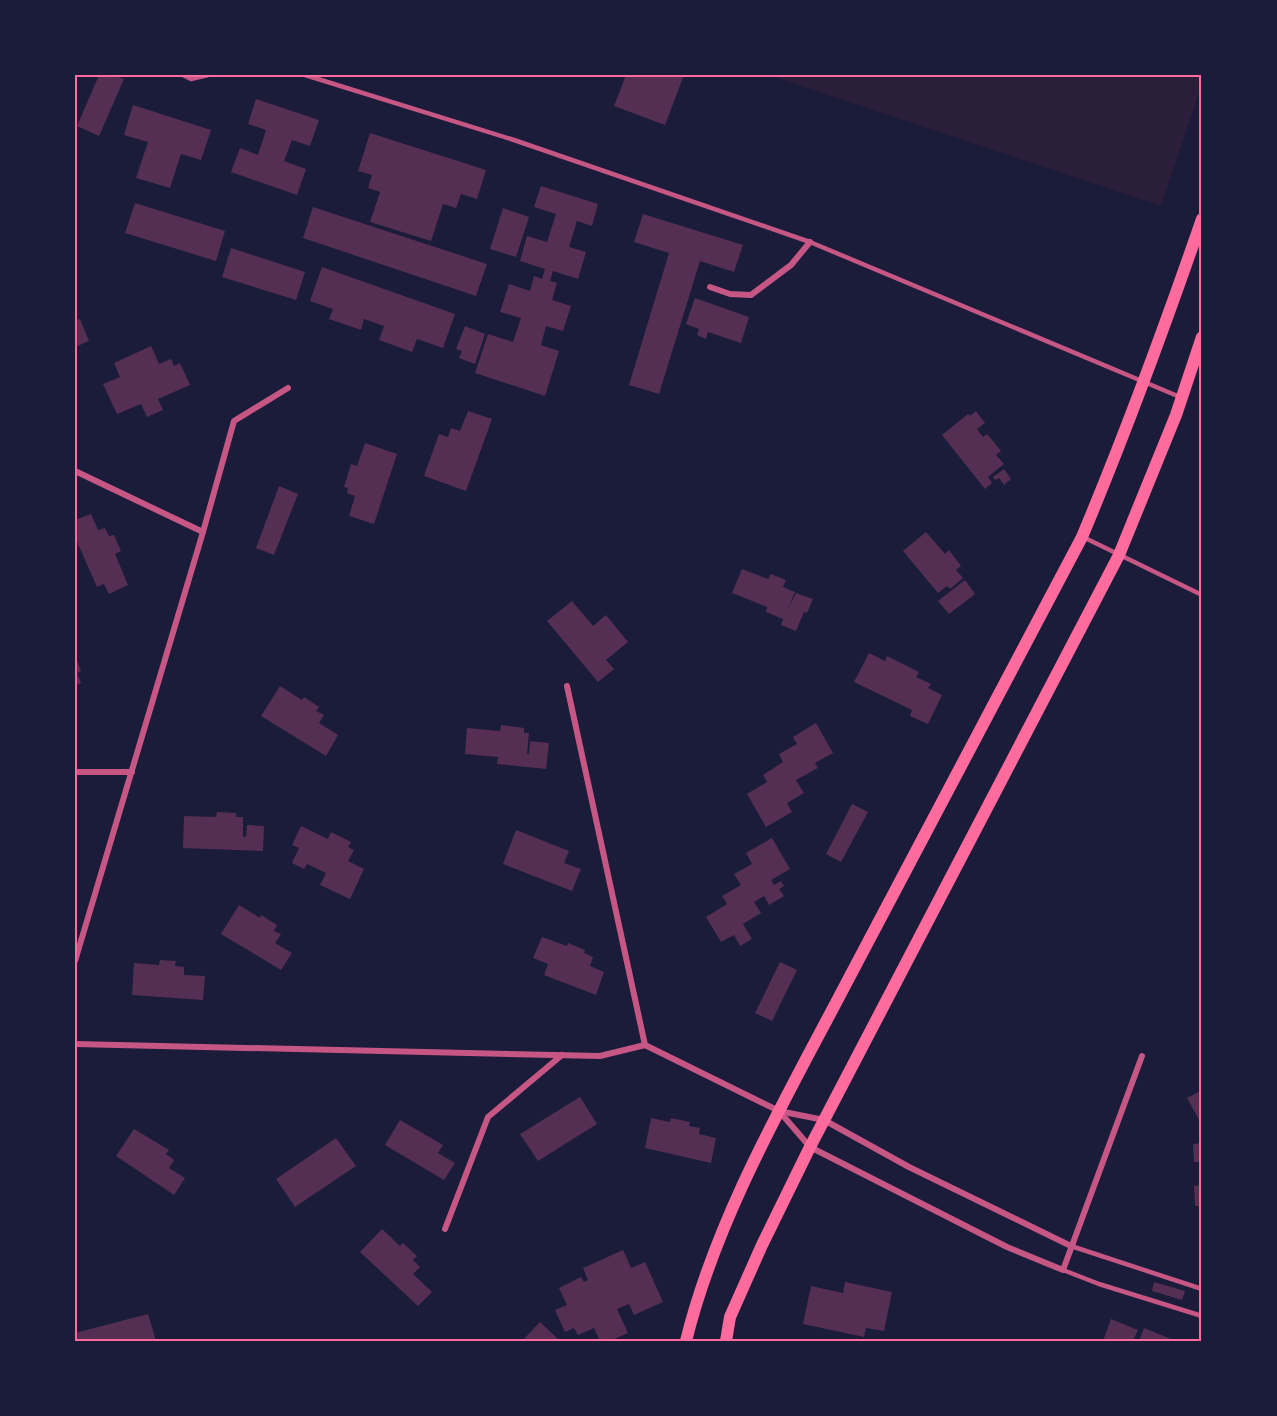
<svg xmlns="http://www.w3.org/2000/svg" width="1277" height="1416" font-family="'IBM Plex Sans',sans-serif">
	<rect width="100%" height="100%" fill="#1b1b3a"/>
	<polygon fill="#2a1e3b" points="769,75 1202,75 1202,84 1161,206"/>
	<g fill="#542f53">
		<polygon points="99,75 114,75 124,79 99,136 77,126"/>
		<polygon points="626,75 684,75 665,125 614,106"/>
		<polygon points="256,99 319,120 310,146 292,140 284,161 306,169 297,195 231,172 240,148 258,155 266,130 248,124"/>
		<polygon points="133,105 211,130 201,160 181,154 170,188 136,178 148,142 124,135"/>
		<polygon points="370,133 486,170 477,199 461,194 456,208 443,204 431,241 370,222 380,192 368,188 372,175 358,171"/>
		<polygon points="541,186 598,204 592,226 577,221 569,247 586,252 578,279 553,271 550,281 557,283 552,300 571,306 563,331 546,326 541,345 559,351 545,396 475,373 488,334 513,342 521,318 500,312 509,284 530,291 534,276 542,279 545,269 520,261 527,236 547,242 556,214 534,207"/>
		<polygon points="135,203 225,231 216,261 125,233"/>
		<polygon points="313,207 487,264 476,296 303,238"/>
		<polygon points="503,208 529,217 516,257 490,249"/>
		<polygon points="643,214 743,245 734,272 700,261 659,394 629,385 669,253 634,242"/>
		<polygon points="231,248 305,272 296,300 222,277"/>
		<polygon points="322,267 455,314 443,348 417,339 412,352 379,340 384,326 364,319 361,330 329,319 333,309 310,301"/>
		<polygon points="695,298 749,317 741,343 708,332 706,339 697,335 699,329 686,324"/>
		<polygon points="80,319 89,341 75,347 75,321"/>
		<polygon points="465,326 485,334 475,364 459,358 462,351 456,349"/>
		<polygon points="151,346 159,364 171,359 174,366 180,363 190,385 158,399 163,410 147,417 141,404 117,414 103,384 120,377 114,363"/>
		<polygon points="468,411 492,419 466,491 424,476 439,434 448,437 451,428 460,431"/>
		<polygon points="976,411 985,423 977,429 983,437 987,434 1001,451 996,455 1004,464 988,477 992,483 985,489 942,435 968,414 970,416"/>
		<polygon points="365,443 397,454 374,524 349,516 355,496 347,493 348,488 344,487 351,464 357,466"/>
		<polygon points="1004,469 1011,479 1004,485 999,478 995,480 993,477"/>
		<polygon points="279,486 298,494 274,555 256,548"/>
		<polygon points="91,514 98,530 105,528 109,536 114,535 121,551 115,554 128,585 109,594 104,584 97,587 75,537 75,520"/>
		<polygon points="926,532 945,554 949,550 961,566 956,570 963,578 950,589 947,586 938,593 903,551"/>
		<polygon points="742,569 768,579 771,574 786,580 783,587 795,592 787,611 796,593 813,599 807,613 804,612 796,631 781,625 783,619 766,612 767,607 732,593"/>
		<polygon points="965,580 975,594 949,614 938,601"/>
		<polygon points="572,601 593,626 606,615 628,642 606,660 614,669 598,682 547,621"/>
		<polygon points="869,653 885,661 887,656 919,672 916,677 931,684 928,688 942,695 928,724 910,716 912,710 854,682"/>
		<polygon points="75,655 81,671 77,673 81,683 75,686"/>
		<polygon points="280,686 302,700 304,697 319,707 316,711 324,715 319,723 338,735 326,756 261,716"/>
		<polygon points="816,723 833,753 815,763 818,768 796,780 804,793 787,803 792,812 766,827 747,794 767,782 763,775 783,762 779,754 797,744 793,737"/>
		<polygon points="501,725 524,728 524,733 529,733 527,754 529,754 530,741 549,743 546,769 497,764 498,757 465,754 467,728 500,731"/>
		<polygon points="852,804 868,812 841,862 826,854"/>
		<polygon points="217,812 236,813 236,817 243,817 243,837 246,837 247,825 264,826 263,851 183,848 184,816 216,817"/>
		<polygon points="301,826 328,839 331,832 351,842 348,847 354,850 348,861 364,869 350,899 320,885 326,873 307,864 304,869 292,863 299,848 292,845"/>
		<polygon points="516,830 569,851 564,863 581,869 572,891 503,864"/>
		<polygon points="772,838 790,869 771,880 774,885 781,881 784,886 779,889 784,896 769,905 764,896 754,902 761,913 743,924 752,939 740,946 734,935 721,942 706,917 727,904 722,896 741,885 734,874 752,864 746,853"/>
		<polygon points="239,905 260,918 261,915 277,925 274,931 281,934 275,943 292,953 281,970 221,934"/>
		<polygon points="542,937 567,946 568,943 585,950 584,953 593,957 590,966 604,972 596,995 544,975 548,964 533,958"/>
		<polygon points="160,960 176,961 175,966 184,967 184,975 205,976 203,1000 132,995 134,963 159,965"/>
		<polygon points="780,962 797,970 772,1021 755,1013"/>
		<polygon points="1202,1090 1202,1125 1187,1098"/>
		<polygon points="580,1097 597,1124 538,1161 520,1134"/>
		<polygon points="651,1118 670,1122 671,1118 690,1122 689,1126 700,1128 699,1134 716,1138 711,1163 645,1148"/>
		<polygon points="400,1120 443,1145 438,1153 455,1163 444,1180 385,1145"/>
		<polygon points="134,1129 169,1150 166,1154 174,1160 169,1168 185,1178 174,1195 116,1156"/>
		<polygon points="336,1138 356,1166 295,1207 276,1179"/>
		<polygon points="1202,1143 1202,1162 1194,1162 1193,1144"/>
		<polygon points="1202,1185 1202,1206 1195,1206 1194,1186"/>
		<polygon points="382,1229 400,1246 403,1243 417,1256 413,1260 420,1267 413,1274 432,1292 418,1306 360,1252"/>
		<polygon points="623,1250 631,1268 645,1262 663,1302 634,1315 629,1304 617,1309 628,1333 610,1341 600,1341 594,1328 578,1335 574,1328 565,1332 555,1310 567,1305 559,1288 581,1277 584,1282 588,1280 583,1268"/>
		<polygon points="845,1282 892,1292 884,1331 866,1328 864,1337 803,1324 811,1286 843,1293"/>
		<polygon points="1154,1282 1185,1291 1182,1300 1152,1291"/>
		<polygon points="148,1314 156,1341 75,1341 75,1333"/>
		<polygon points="1111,1319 1138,1330 1133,1341 1103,1341"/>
		<polygon points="540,1322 560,1341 522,1341"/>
		<polygon points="1144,1328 1176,1341 1139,1341"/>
	</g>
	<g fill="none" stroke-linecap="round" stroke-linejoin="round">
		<g stroke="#c65784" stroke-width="4.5">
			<polyline points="183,75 191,79 208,75"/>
			<polyline points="305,75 514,140 810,242 1180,397"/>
			<polyline points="1083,537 1202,595"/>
			<polyline points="1071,1246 1202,1289"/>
			<polyline points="1063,1270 1099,1284 1202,1316"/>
		</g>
		<g stroke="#c65784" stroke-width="6">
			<polyline points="710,287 730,294 751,295 791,265 810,242"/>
			<polyline points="75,471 203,532"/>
			<polyline points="567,686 645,1045"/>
			<polyline points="75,772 132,772"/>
			<polyline points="75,961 203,532 234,421 288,388"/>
			<polyline points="75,1044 600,1056 645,1045 779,1111 824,1120 909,1167 1071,1246"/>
			<polyline points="779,1111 810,1147 1007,1247 1063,1270 1142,1056"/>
			<polyline points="445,1229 488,1117 562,1055"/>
		</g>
		<g stroke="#ff6b9d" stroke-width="12">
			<path d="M686 1341C717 1215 789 1093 849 978 927 831 1005 684 1082 537 1126 432 1165 326 1202 219"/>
			<polyline points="726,1341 730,1317 762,1245 810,1147 1119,555 1176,415 1202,337"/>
		</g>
	</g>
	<rect width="1277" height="1416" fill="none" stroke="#1b1b3a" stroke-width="153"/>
	<rect x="76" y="76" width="1124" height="1264" fill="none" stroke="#ff6b9d" stroke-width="2"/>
</svg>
